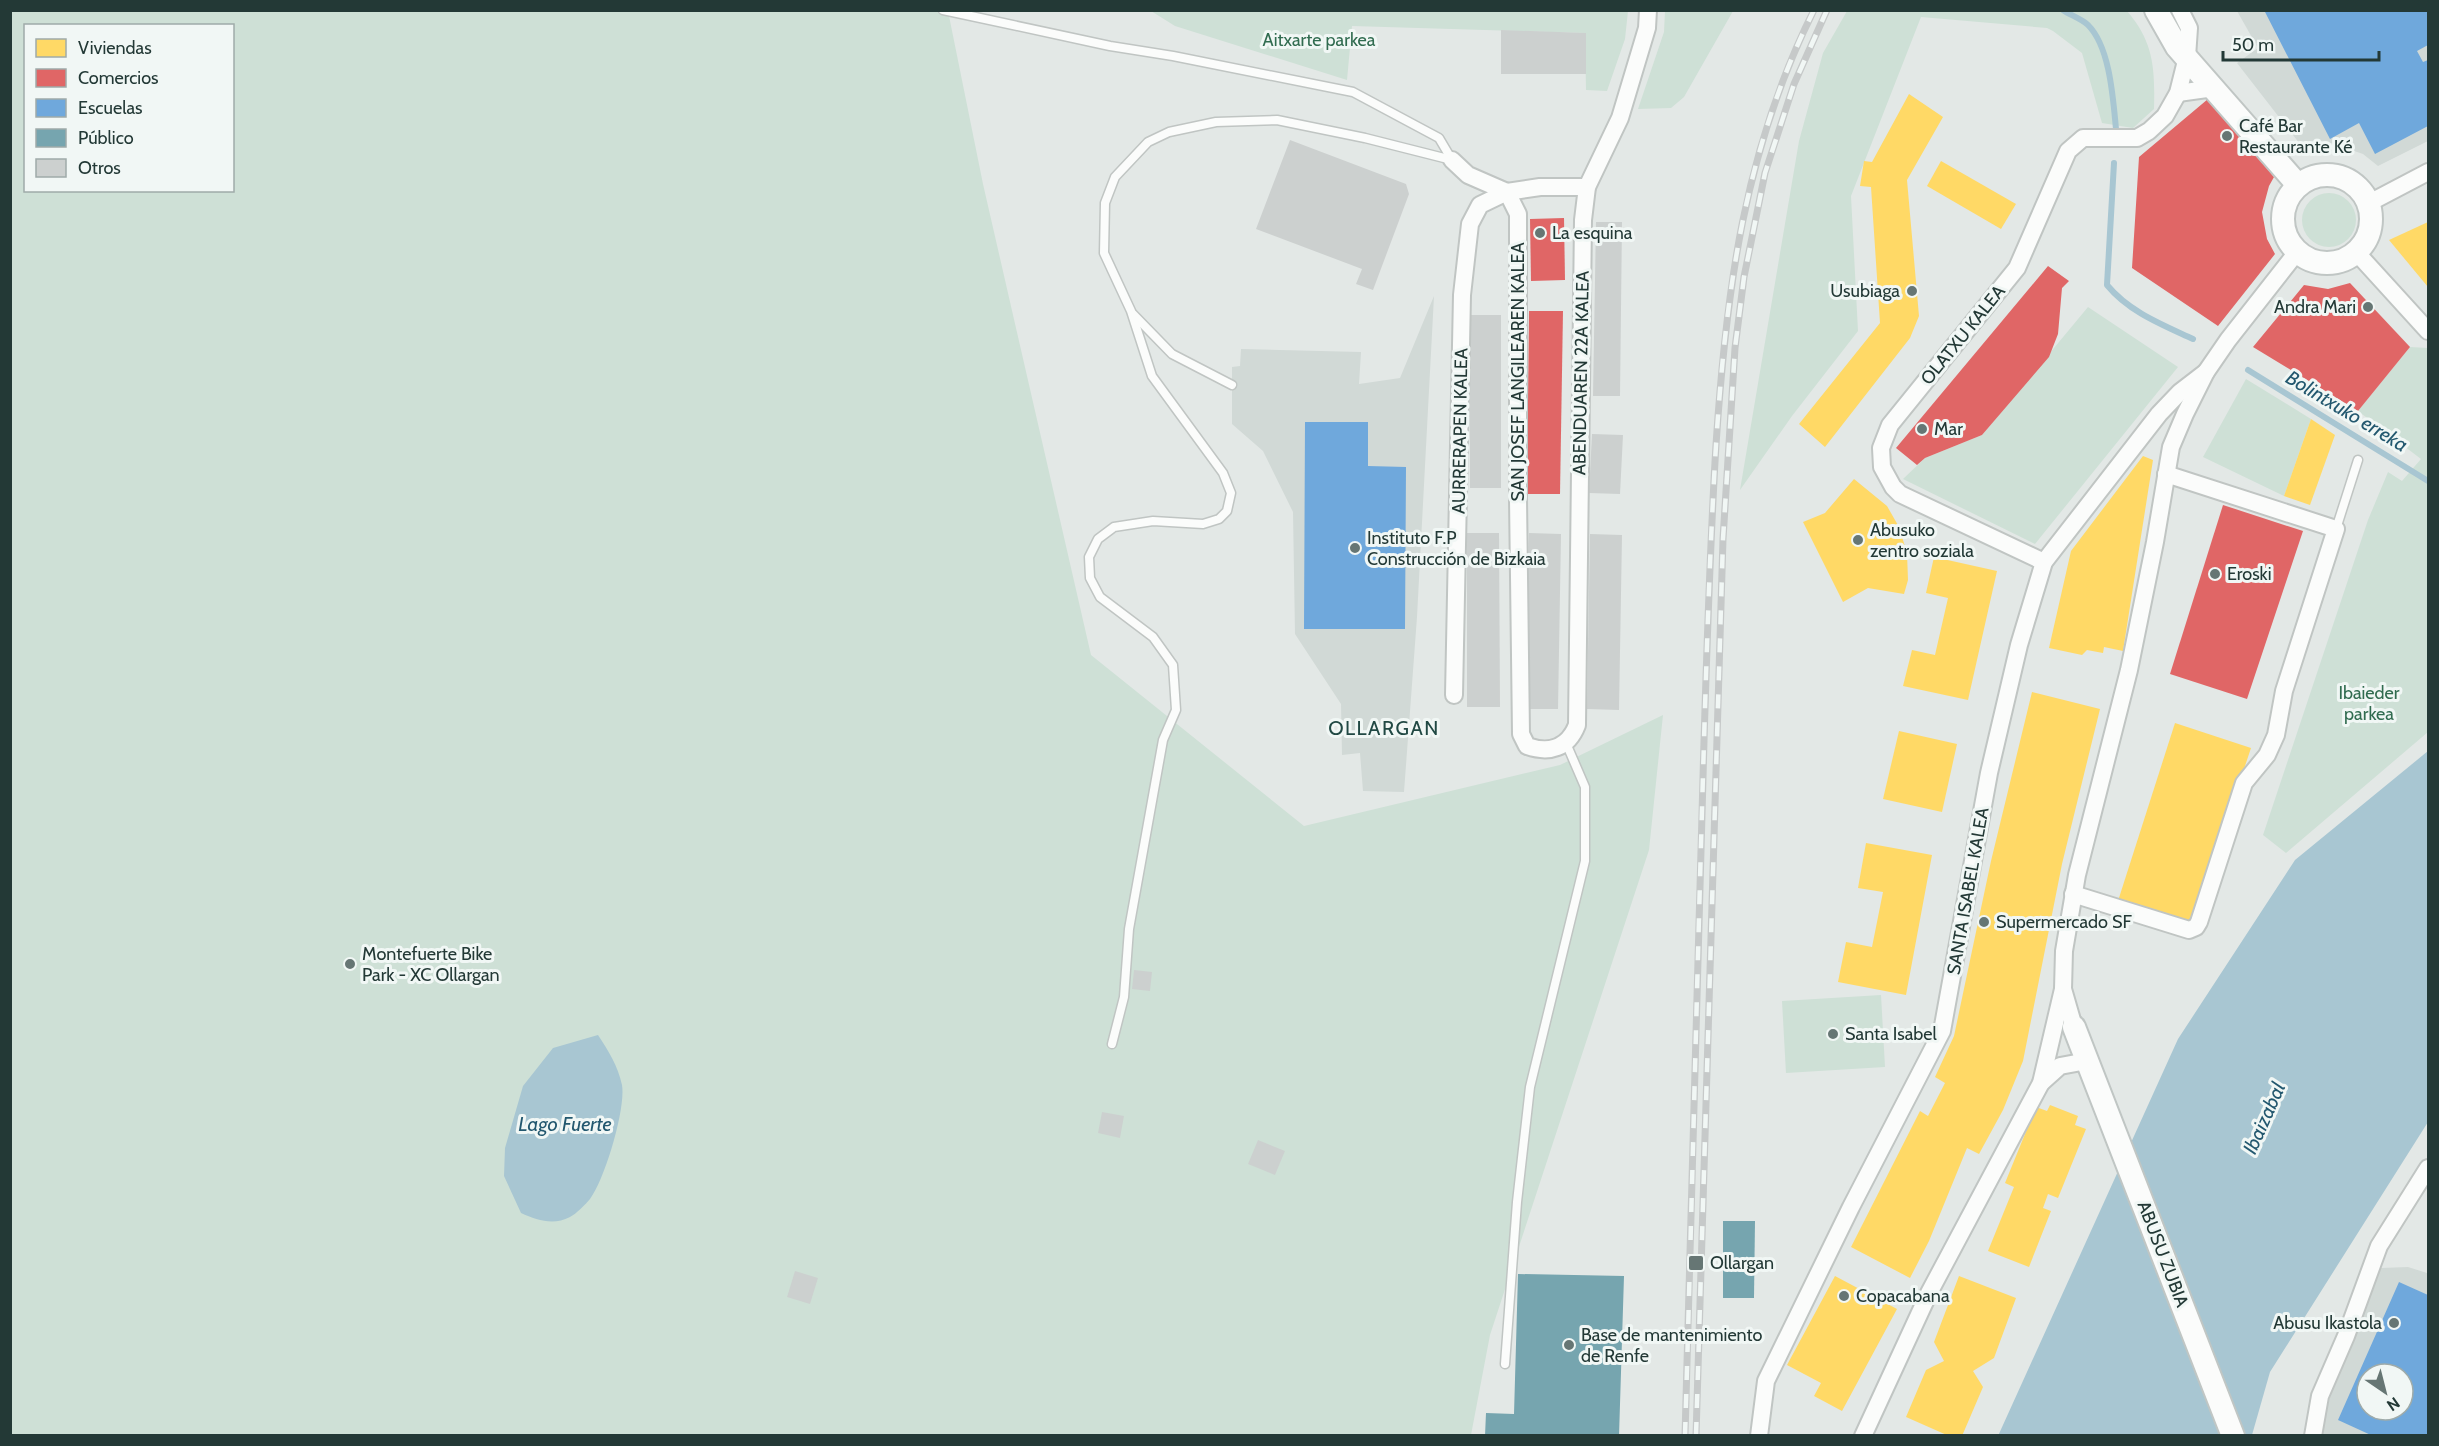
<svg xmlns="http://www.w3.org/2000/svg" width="2439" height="1446" viewBox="0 0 2439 1446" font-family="Cabin,sans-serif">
  <rect width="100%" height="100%" fill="#e3e8e6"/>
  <g fill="#d1d9d6" fill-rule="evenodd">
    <path d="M2237,11H2428V141L2378,166L2363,154L2331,143L2303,148L2237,63L2258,48Z"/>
    <path d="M1434,296L1417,617L1404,792L1363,791L1360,753L1342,755L1341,704L1295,634L1293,512L1263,451L1232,424V367L1240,366L1241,349L1361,352L1359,384L1400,378Z"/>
    <path d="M2408,1267L2427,1273L2428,1269V1435L2321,1436L2323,1415L2381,1268ZM2367,1374H2403V1410H2367Z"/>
  </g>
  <g fill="#cee0d6" fill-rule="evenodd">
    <path d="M10,11H948L983,184L1091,655L1304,826L1560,765L1663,715L1649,850L1490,1335L1471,1435H11ZM26,26H232V190H26Z"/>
    <path d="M1151,11H1628L1625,39L1607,91L1586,90L1585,33L1352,26L1347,80L1175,26Z"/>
    <path d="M1665,11H1733L1684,97L1671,108L1638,109L1664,32Z"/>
    <path d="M1847,11H2127C2154,42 2155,69 2154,109L2133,128L2102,123L2082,53L2053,31L2047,28L1921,17L1851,196L1858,331L1792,416L1740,490L1799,141L1823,53Z"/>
    <circle cx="2329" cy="220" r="27"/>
    <path d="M2088,307L2178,367L2035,544L1903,479L1925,458L1982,435Z"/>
    <path d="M2410,347L2428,348V732L2286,853L2263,835L2368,520L2388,472L2402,481L2421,459L2358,411Z"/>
    <path d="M2246,379L2311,419L2284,496L2203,457Z"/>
    <path d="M1881,995L1885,1067L1786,1073L1782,1001Z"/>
  </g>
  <g fill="#a8c6d2">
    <path d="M2428,751V1122L2270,1372L2252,1435L1998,1436L2178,1039L2295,860Z"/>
    <path d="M598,1035C608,1050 618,1066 622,1085C626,1108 605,1179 590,1199C586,1204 576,1214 570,1217C553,1226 537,1220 521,1213L504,1176L505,1148L523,1086L553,1048Z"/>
  </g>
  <g fill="#ffd966">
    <path d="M1909,94L1943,117L1907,180L1919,316L1910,338L1825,447L1799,424L1880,323L1871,187L1860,186L1864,161L1872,162Z"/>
    <path d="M1941,161L2016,204L2001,229L1927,186Z"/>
    <path d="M2428,222V287L2389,240Z"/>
    <path d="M2311,419L2335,435L2310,505L2284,496Z"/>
    <path d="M2143,456L2153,460L2123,651L2104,647L2103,653L2087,650L2082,655L2049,648L2071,551Z"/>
    <path d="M1854,479L1887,506L1899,527L1907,553L1908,580L1904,594L1868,588L1843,602L1803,522L1825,513Z"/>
    <path d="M1934,557L1997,571L1968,700L1903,686L1912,650L1935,655L1948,598L1926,593Z"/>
    <path d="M2032,692L2100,709L2062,864L2023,1061L2003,1110L1979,1154L1967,1148L1929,1241L1910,1278L1851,1247L1920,1111L1928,1116L1945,1083L1935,1077L1954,1036L1991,861Z"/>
    <path d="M2175,723L2251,748L2192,925L2118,901Z"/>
    <path d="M1899,731L1957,744L1942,812L1883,799Z"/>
    <path d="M1866,843L1932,855L1906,995L1838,982L1846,942L1872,947L1883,892L1858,888Z"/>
    <path d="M2050,1105L2078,1116L2075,1125L2086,1129L2058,1198L2048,1194L2043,1208L2051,1211L2029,1267L1988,1251L2014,1187L2005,1183L2036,1107L2047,1111Z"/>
    <path d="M1835,1276L1897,1309L1842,1411L1814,1396L1821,1383L1787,1365Z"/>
    <path d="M1959,1276L2016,1298L1994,1358L1973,1371L1983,1387L1962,1436H1949L1906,1417L1926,1370L1944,1361L1934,1342Z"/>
  </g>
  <g fill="#e06666">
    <path d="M2208,99L2274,177L2269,186L2262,212L2267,239L2275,254L2218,326L2132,268L2139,157Z"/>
    <path d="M1564,218L1565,280L1531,281L1530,219Z"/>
    <path d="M2048,266L2069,281L2062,288L2058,334L2049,357L1982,435L1925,458L1917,465L1896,448Z"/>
    <path d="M2350,283L2410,347L2358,411L2253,347L2304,285L2328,289Z"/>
    <path d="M1529,311H1563L1560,494H1527Z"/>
    <path d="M2223,505L2303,531L2247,699L2170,674Z"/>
  </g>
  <g fill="#6fa8dc" fill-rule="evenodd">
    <path d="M2264,10H2428V45L2417,51L2423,62L2428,60V126L2375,154L2359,123L2330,139Z"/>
    <path d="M1305,422H1368V466L1406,467L1405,629H1304Z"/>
    <path d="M2399,1282L2428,1295V1436H2373L2338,1420ZM2367,1374H2403V1410H2367Z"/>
  </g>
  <g fill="#76a5af">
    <path d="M1723,1221H1755L1754,1298H1723Z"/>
    <path d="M1518,1274L1624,1276L1619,1436H1485L1486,1413L1514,1414Z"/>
  </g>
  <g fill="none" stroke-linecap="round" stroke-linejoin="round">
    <g stroke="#a8c6d2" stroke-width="6">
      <path d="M2063,10C2070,15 2082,19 2088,25C2110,47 2113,98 2116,129"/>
      <path d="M2114,163L2107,285C2129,312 2163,325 2193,339"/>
      <path d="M2248,370L2428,481"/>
    </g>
  </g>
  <g fill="#ccd0cf">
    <path d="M1501,30L1586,33V74H1501Z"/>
    <path d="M1290,140L1406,184L1409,194L1373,290L1356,284L1362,269L1256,229Z"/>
    <path d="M1596,222H1622L1620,396H1593Z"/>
    <rect x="1470" y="315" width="31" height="173"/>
    <path d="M1592,434L1623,435L1620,494L1589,493Z"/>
    <path d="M1467,533H1499L1500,707H1467Z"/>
    <path d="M1529,533L1561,534L1558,709H1526Z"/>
    <path d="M1590,534L1622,535L1619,710L1587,709Z"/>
    <path d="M1134,970L1152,972L1150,991L1132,989Z"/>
    <path d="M1102,1112L1124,1116L1120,1138L1098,1133Z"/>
    <path d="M1258,1140L1285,1151L1275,1175L1248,1164Z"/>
    <path d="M795,1271L818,1278L810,1304L787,1297Z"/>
  </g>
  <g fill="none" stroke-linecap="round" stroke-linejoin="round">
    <defs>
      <g id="lane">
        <path d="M943,10L1110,46L1173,56L1353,92L1439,138L1452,160"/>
        <path d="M1133,314L1172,354L1232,385"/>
        <path d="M2336,529L2358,460"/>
        <path d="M1112,1044L1124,997L1129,929L1163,740L1176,710L1173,665L1153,637L1100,597L1090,578L1089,557L1098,539L1114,527L1153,521L1203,524L1219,519L1227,511L1231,493L1223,473L1152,376L1131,311L1104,253L1105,203L1115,177L1148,142L1169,132L1216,122L1277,120L1365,138L1452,160"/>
        <path d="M1505,1364L1517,1202L1530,1087L1585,861V787L1566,743"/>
      </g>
      <g id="street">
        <path d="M2178,93L2214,88"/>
        <path d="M1452,160L1468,175L1507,192"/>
        <path d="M1507,192L1518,214V498L1521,734L1527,746C1550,754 1568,748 1577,725L1583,220L1587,187L1620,118L1647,28L1648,10"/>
        <path d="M2369,203L2428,172"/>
        <path d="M2357,253L2428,331"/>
        <path d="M2044,562L1900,494L1893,487L1882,467L1881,448L1890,425L2017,268L2068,151L2083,138H2137L2149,131L2165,116L2178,93L2187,57L2189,28L2180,10"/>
        <path d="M1454,695L1462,295L1470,224L1480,205L1507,192L1540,187H1587"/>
        <path d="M2073,894L2189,930L2196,927L2199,922L2244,783L2267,755L2276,735L2284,691L2336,529L2166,474"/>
        <path d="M2074,1027L2063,989L2064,951L2077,875L2129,670L2155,542L2171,447L2185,414L2206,372L2228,340L2297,252"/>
        <path d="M2041,1083L2060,1066L2087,1061"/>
        <path d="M1759,1436L1766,1381L1851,1207L1942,1031L1989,773L2019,645L2044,562L2159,414L2180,392L2206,372"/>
        <path d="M1863,1436L1929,1293L2041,1083L2063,989"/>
        <path d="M2313,1436L2320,1396L2346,1336L2379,1246L2428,1168"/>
      </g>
      <g id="secondary">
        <path d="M2156,10L2177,47L2298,185"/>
        <circle cx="2327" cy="219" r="44"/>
        <path d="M2074,1027L2233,1436"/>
      </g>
    </defs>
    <use href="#lane" stroke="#c0c5c3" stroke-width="11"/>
    <use href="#street" stroke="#c0c5c3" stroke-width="20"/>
    <use href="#secondary" stroke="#c0c6c4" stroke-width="26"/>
    <use href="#lane" stroke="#fbfcfb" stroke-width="8"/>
    <use href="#street" stroke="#fbfcfb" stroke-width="16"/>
    <use href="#secondary" stroke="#fbfcfb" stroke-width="22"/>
    <defs>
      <g id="rail">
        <path d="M1685,1436C1692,1204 1697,973 1704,741C1707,642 1710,543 1716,445C1726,291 1744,150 1814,10"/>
        <path d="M1696,1436L1723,539L1735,348L1744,277L1765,173L1794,84L1827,10"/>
      </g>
    </defs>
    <use href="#rail" stroke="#c6c9c9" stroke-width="7"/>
    <use href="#rail" stroke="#f1f7f5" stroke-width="4.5" stroke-dasharray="14" stroke-linecap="butt"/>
  </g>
  <g fill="#667674" stroke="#f1f7f5" stroke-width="2">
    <circle cx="2227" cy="136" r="6"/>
    <circle cx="1540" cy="233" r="6"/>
    <circle cx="1912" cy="291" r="6"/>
    <circle cx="2368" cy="307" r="6"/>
    <circle cx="1922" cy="429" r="6"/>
    <circle cx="1858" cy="540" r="6"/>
    <circle cx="1355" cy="548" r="6"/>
    <circle cx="2215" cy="574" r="6"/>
    <circle cx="1984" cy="922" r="6"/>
    <circle cx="350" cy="964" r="6"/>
    <circle cx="1833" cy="1034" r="6"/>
    <rect x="1688" y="1255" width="16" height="16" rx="3"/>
    <circle cx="1844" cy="1296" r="6"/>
    <circle cx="2394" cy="1323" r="6"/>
    <circle cx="1569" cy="1345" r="6"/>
  </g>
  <g text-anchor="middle" stroke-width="6" stroke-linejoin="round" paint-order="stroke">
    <g font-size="18" fill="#316c50" stroke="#f1f7f5">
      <text x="1319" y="46">Aitxarte parkea</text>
      <text x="2369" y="699">Ibaieder<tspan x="2369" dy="21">parkea</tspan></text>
    </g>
    <g font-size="18" fill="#233936" stroke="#f1f7f5" text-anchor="start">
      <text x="2239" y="132">Café Bar<tspan x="2239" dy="21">Restaurante Ké</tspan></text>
      <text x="1552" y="239">La esquina</text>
      <text x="1900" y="297" text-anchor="end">Usubiaga</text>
      <text x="2356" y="313" text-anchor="end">Andra Mari</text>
      <text x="1934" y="435">Mar</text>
      <text x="1870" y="536">Abusuko<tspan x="1870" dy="21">zentro soziala</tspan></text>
      <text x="1367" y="544">Instituto F.P<tspan x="1367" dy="21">Construcción de Bizkaia</tspan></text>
      <text x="2227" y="580">Eroski</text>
      <text x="1996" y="928">Supermercado SF</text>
      <text x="362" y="960">Montefuerte Bike<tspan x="362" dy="21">Park - XC Ollargan</tspan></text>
      <text x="1845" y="1040">Santa Isabel</text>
      <text x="1710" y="1269">Ollargan</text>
      <text x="1856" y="1302">Copacabana</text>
      <text x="2382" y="1329" text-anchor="end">Abusu Ikastola</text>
      <text x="1581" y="1341">Base de mantenimiento<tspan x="1581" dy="21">de Renfe</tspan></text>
    </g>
    <g font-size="18" fill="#233936" stroke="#f1f7f5">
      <text transform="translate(1963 335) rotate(-51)" y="6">OLATXU KALEA</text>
      <text transform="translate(1518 372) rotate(-90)" y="6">SAN JOSEF LANGILEAREN KALEA</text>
      <text transform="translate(1581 373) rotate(-89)" y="6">ABENDUAREN 22A KALEA</text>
      <text transform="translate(1460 431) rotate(-89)" y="6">AURRERAPEN KALEA</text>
      <text transform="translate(1968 891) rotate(-80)" y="6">SANTA ISABEL KALEA</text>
      <text transform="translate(2163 1254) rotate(69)" y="6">ABUSU ZUBIA</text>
    </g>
    <g font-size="20" font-style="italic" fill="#23586f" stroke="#f1f7f5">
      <text transform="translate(2347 411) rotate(31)" y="7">Bolintxuko erreka</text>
      <text transform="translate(2264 1118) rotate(-66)" y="7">Ibaizabal</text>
      <text x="565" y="1131">Lago Fuerte</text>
    </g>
    <g font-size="20" letter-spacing="1.5" fill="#214944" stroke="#f1f7f5">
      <text x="1384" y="735">OLLARGAN</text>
    </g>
  </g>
  <rect width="2439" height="1446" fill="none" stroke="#233936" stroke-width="24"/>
  <rect x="24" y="24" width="210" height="168" fill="#f1f7f5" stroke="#9faba9" stroke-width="1.5"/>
  <rect x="36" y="39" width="30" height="18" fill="#ffd966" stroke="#9faba9" stroke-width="1.5"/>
  <text x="78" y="54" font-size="18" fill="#233936">Viviendas</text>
  <rect x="36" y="69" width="30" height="18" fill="#e06666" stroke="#9faba9" stroke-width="1.5"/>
  <text x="78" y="84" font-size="18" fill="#233936">Comercios</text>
  <rect x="36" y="99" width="30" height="18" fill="#6fa8dc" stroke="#9faba9" stroke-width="1.5"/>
  <text x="78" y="114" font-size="18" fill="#233936">Escuelas</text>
  <rect x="36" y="129" width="30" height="18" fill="#76a5af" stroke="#9faba9" stroke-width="1.5"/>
  <text x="78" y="144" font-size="18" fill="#233936">Público</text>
  <rect x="36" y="159" width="30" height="18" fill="#ccd0cf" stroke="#9faba9" stroke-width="1.5"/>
  <text x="78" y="174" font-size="18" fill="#233936">Otros</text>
  <g transform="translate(2385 1392) rotate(145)"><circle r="28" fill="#f1f7f5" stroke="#9faba9" stroke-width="1.5"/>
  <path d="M0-4.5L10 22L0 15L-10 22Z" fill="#667674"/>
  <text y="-9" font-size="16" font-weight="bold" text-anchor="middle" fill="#233936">N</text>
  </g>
  <path d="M2223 51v9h156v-9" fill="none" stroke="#233936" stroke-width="3"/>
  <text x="2232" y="51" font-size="18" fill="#233936" stroke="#f1f7f5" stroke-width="4.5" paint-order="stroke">50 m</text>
</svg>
